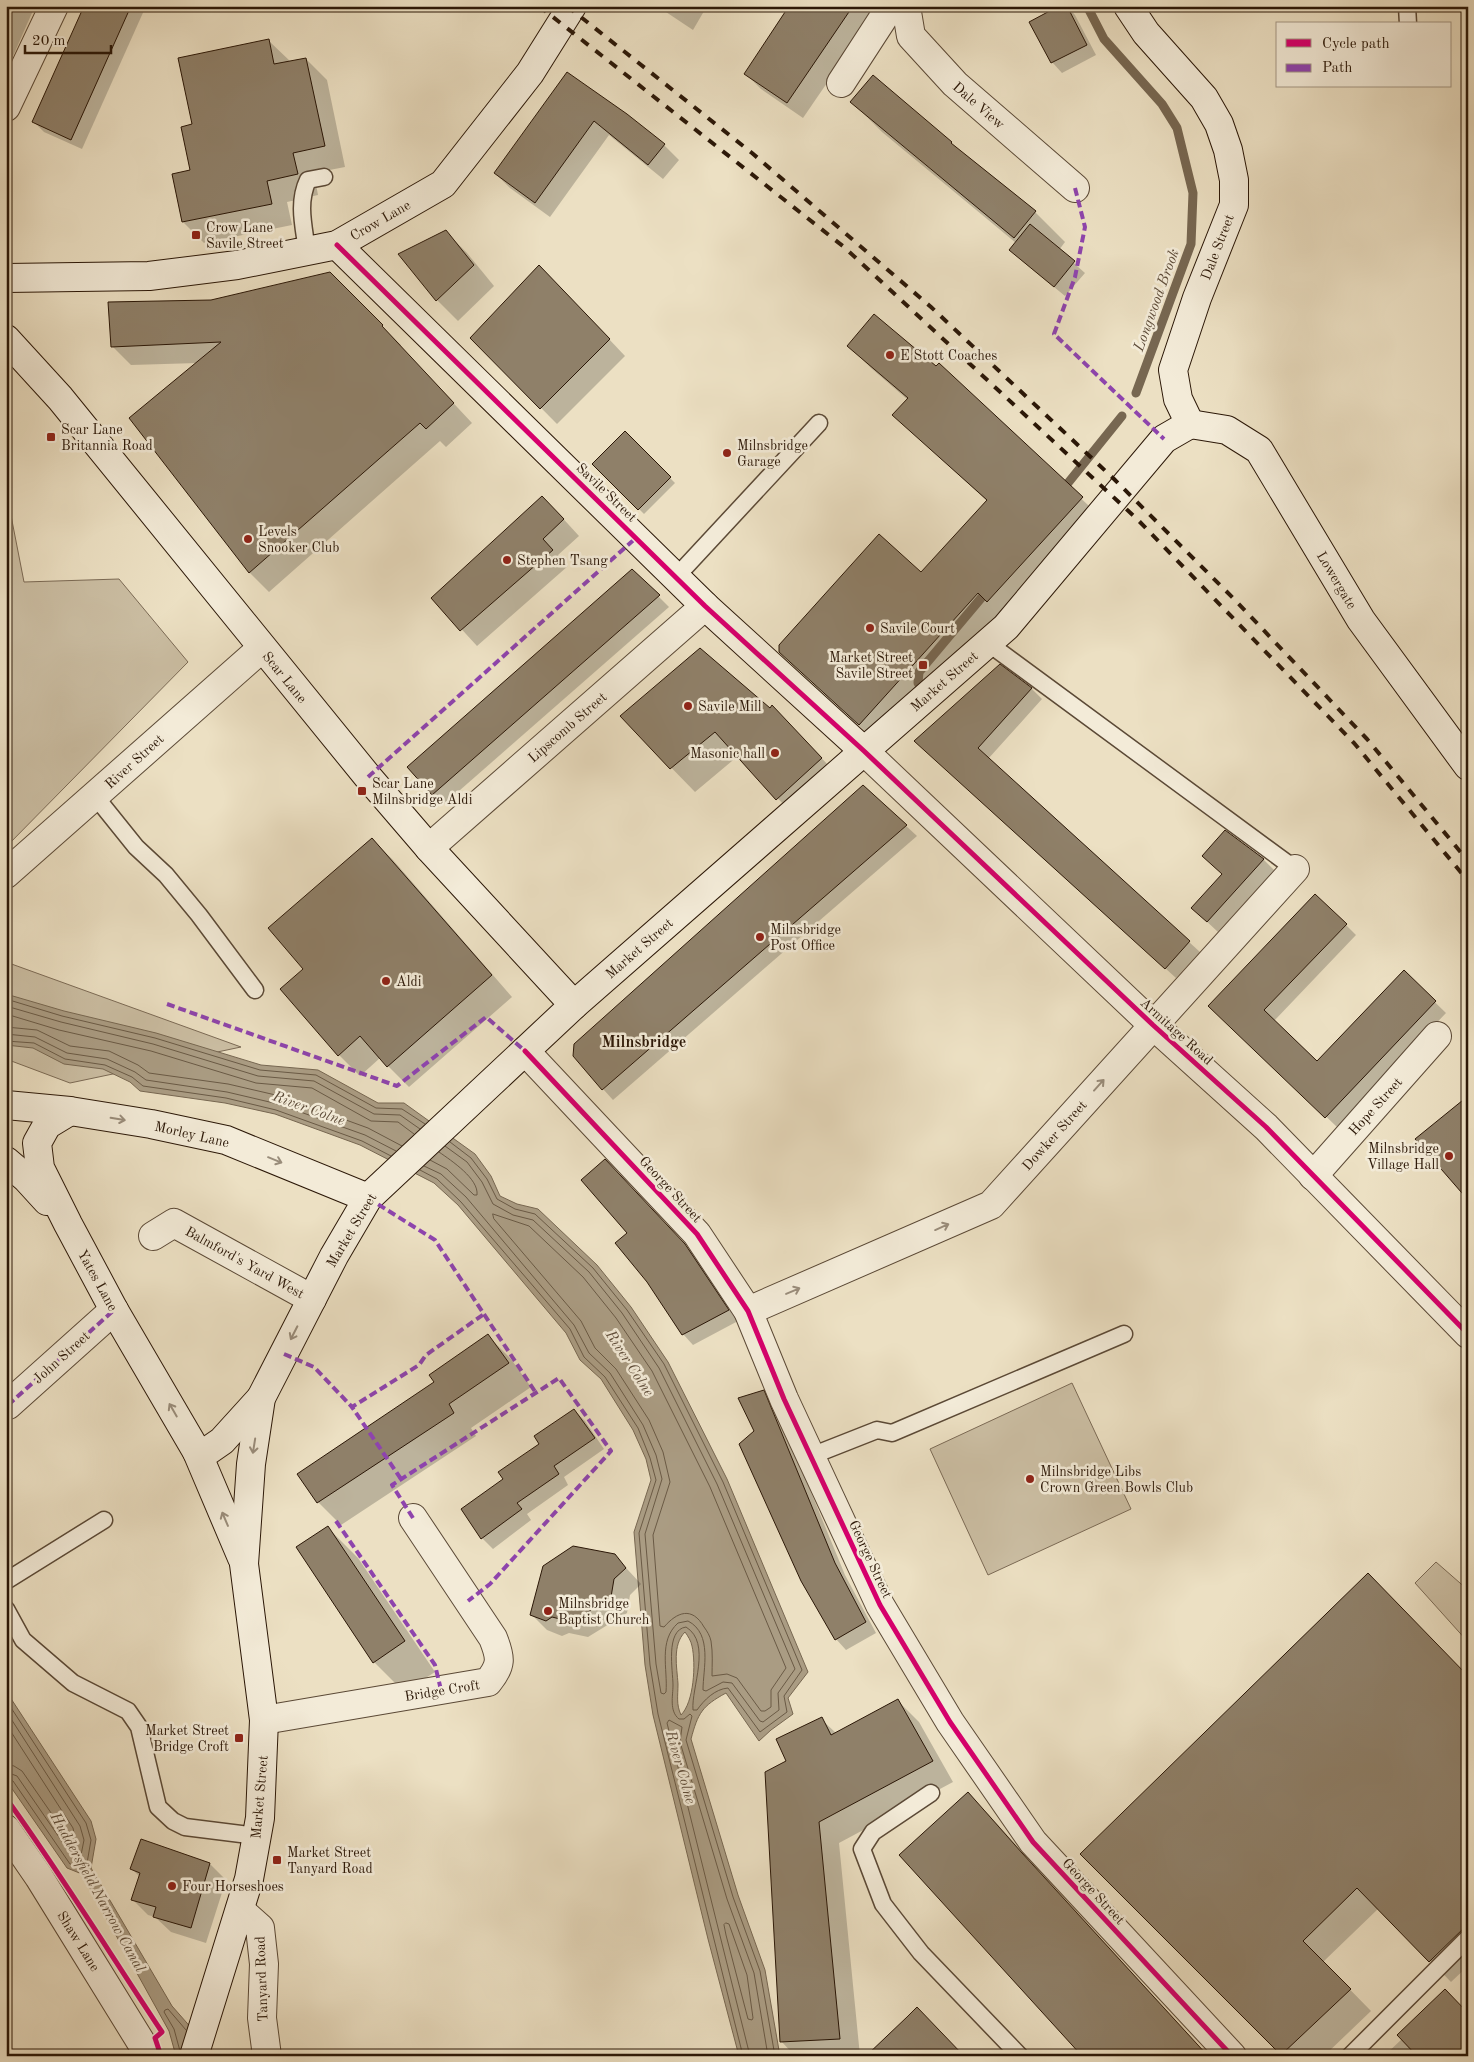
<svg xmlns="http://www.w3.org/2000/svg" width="1474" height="2062" viewBox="0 0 1474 2062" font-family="'Old Standard TT',serif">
  <rect width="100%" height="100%" fill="#ece0c3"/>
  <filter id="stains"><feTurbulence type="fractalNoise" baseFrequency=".004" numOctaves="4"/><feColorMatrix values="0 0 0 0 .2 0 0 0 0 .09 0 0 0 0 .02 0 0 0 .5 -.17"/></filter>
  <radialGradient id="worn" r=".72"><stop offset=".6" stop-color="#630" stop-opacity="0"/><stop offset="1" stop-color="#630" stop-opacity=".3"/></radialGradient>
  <g fill="#cbbea3" stroke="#7b6a55">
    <path d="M6,490L24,582L119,579L188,662L6,847Z"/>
    <path d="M6,962L241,1047L70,1083L6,1059Z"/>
    <path d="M1072,1383L1131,1509L988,1575L930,1449Z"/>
    <path d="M1436,1562L1468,1590V1642L1415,1583Z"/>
  </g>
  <g fill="#aa9c83" stroke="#776751" fill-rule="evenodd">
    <path d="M6,994L64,1011L156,1033L261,1065L318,1070L378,1103H404L475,1154L491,1176L500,1196L517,1204L538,1209L597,1265L631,1307L668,1362L727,1479L808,1672L788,1698L793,1714L771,1730L759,1741L726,1693C702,1706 698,1713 691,1739L738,1895L765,1970L780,2056H739L708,1939L653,1715L645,1665L634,1532L651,1480L646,1459L633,1430L601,1379L580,1360L566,1333L458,1205L434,1183L360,1145L275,1114L225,1103L140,1091L130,1082L103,1069L64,1064L33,1048L6,1045ZM685,1632C688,1636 691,1641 692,1646C696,1664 694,1702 681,1715C676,1704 678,1696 678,1684C677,1667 672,1645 685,1632Z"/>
    <path d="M6,1691L91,1821L96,1839L91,1868L172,2006L216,2056H176L169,2031L82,1874L67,1868L6,1780Z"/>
  </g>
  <g fill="#0003">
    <path d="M6,6H35L6,72Z"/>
    <path d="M85,6H146L82,149L44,132L34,122Z"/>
    <path d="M657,6H707L693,30Z"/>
    <path d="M800,6H873L877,10L803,118L761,89L745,73Z"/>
    <path d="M1067,6L1075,15L1096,55L1062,73L1052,62Z"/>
    <path d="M269,41L291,62L306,59L327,80L345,167L314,173L318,195L287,202L292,225L204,243L183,222L191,171L193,125Z"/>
    <path d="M567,73L664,145L679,160L663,179L609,135L550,217L510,188L495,173Z"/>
    <path d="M873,76L965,156L1035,212L1065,242L1059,250L1085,273L1065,296L1021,260L1016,243L882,132L852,102Z"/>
    <path d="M446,232L467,253L494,286L458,321L437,300L400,255Z"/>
    <path d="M329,274L401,345L400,346L472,423L446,447L440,441L269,592L250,573L131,418L198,363L131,365L112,346L211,301Z"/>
    <path d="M555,282L625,356L557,424L472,338Z"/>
    <path d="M848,345L936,368L939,365L1105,521L882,747L780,652L921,574L987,501L894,415L908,400L871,368Z"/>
    <path d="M625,433L675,483L644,514L594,464Z"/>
    <path d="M558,513L579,536L558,555L568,566L477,646L433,598Z"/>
    <path d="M632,570L669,607L443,805L408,767Z"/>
    <path d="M1000,666L1032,689L1042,699L988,759L1200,952L1176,978L926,751Z"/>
    <path d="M622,717L796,731L845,783L801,823L738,756L695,792Z"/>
    <path d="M863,786L917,836L613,1100L603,1089Z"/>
    <path d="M1226,832L1264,860L1274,870L1218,932L1203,918L1223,874Z"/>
    <path d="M372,839L393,860L512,997L409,1087L380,1058L360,1076L339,1055L305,969Z"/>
    <path d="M1346,925L1356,935L1274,1021L1318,1062L1404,972L1446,1013L1337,1127L1221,1016Z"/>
    <path d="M615,1171L695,1256L738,1321L693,1345L683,1334L628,1233Z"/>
    <path d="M488,1336L511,1359L531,1387L471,1428L476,1436L341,1525L318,1502L299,1474L436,1383Z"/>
    <path d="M763,1392L774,1402L845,1575L876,1633L846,1650L836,1639L756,1432Z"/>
    <path d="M574,1410L585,1421L604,1449L564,1477L568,1485L527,1514L531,1520L493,1549L482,1538L504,1479Z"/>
    <path d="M328,1528L358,1558L435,1672L404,1692L374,1662Z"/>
    <path d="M614,1555L641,1584L630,1595L627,1613L588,1637L569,1633L562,1636L547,1630L531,1614Z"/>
    <path d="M1468,1677V1966L1451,1982L1379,1908L1323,1962L1371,2011L1324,2056H1284L1082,1854Z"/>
    <path d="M898,1701L919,1722L953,1782L839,1843L860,2056H795L781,2041L787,1761L821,1719L837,1734Z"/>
    <path d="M968,1794L989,1815L1208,2056H1084Z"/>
    <path d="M210,1864L226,1880L206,1943L171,1932L155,1917L148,1915L132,1899L140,1877L132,1869Z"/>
    <path d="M1402,2039L1468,2056H1384Z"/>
  </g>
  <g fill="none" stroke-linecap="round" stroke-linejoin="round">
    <g stroke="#6a5a45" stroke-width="1">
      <path d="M6,999L62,1016L155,1038L260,1070L316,1075L376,1108L402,1109L425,1124"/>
      <path d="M6,1006L61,1022L153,1044L258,1076L314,1081L374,1114L400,1115L420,1129"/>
      <path d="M6,1014L59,1030L151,1051L256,1083L312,1088L371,1121L398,1122L414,1134"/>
      <path d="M6,1027L37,1030L70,1046L109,1051L138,1065L149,1073L228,1084L280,1096L368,1128L402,1146"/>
      <path d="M6,1034L35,1037L67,1053L107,1059L135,1072L146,1080L227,1092L278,1104L365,1135L396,1151"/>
      <path d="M6,1041L34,1043L65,1059L105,1065L132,1077L143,1086L226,1098L276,1110L362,1141L391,1156"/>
      <path d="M450,1142L471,1158L487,1179L497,1199L515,1209L535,1214L593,1268L627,1310L664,1364L723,1482L802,1670L784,1696L787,1712L760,1732L728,1688C715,1689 704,1700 697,1710H693C691,1688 712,1643 686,1627C665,1630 673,1671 673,1685C673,1696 669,1711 679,1719H684L690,1714L692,1716L686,1740L733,1897L760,1971L775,2056"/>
      <path d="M430,1160L447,1169L474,1195H477C479,1179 452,1161 439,1152"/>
      <path d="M424,1166L441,1174L466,1197L574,1325L589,1353L610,1373L643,1425L656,1455L662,1479L645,1534L656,1664L661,1693L664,1694L666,1692C668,1669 658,1641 678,1623L688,1621C713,1634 703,1669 703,1690L706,1691L723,1682L732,1683L760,1721L763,1722L779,1710L778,1693L795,1669L717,1484L659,1368L622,1313L589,1272L533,1220L513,1215L493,1204L482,1182L467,1162L445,1146"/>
      <path d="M420,1170L437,1179L461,1202L570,1329L584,1357L605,1377L638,1428L650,1458L656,1480L639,1533L650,1665L658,1714L743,2056"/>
      <path d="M493,1214L529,1226L583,1277L616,1318L652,1371L710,1487L786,1668L771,1690V1707L765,1711H761L737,1678L727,1674L712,1676C712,1665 713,1653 711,1641C710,1636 707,1631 704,1627C692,1606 677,1612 664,1627L660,1626L653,1535L670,1482L663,1452L649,1420L616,1369L595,1348L581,1321L494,1219Z"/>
      <path d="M6,1700L86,1823L91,1840L86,1869L70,1864L13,1781L6,1778"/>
      <path d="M6,1711L80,1826L84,1840L80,1860L74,1859L17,1776L6,1772"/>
      <path d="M6,1724L73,1828L76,1843H72L22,1771L14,1766L6,1764"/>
      <path d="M726,1923L729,1924L747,1975L753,2018L752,2020L748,2019L726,1935L724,1925Z"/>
      <path d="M180,2051L174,2029L164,2012L165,2010L168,2009L186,2030"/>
      <path d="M750,2056L667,1723L669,1720L682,1727L680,1742L727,1899L754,1973L768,2056"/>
    </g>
    <g stroke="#776751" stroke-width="9">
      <path d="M1087,6L1104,39L1162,104L1177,128L1193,193L1191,244L1136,393"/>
      <path d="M1068,483L1122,416"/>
      <path d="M918,683L919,672L982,597"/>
    </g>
  </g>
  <g fill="#8f8069" stroke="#2b1707">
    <path d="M84,6H131L71,140L32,122Z"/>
    <path d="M789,6H853L787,103L744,74Z"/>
    <path d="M1059,6H1067L1087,45L1051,63L1029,22Z"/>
    <path d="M269,39L274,64L306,58L325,146L293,153L298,174L267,181L272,204L182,222L172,174L190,170L181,127L192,124L178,58Z"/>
    <path d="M567,72L627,114L665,144L648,165L594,121L535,203L494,173Z"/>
    <path d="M873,75L952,142L951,143L1036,211L1014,238L850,102Z"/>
    <path d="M1030,224L1075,261L1054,287L1009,250Z"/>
    <path d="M446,230L474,265L436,301L398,254Z"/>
    <path d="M539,265L610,339L540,409L470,338Z"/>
    <path d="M330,272L383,325L382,326L454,403L426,429L420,423L249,573L129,418L221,342L111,347L108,302L211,300Z"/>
    <path d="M874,314L936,366L939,363L1083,497L987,602L978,593L859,725L779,652V645L879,534L921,572L987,500L892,415L908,398L847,346Z"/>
    <path d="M625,431L671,477L638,510L592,464Z"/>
    <path d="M542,496L564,519L543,539L553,550L460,631L431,598Z"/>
    <path d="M632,569L660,595L432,795L407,767Z"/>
    <path d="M700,648L770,708L772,705L822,758L776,800L715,732L670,769L620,716Z"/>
    <path d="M1000,664L1032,688L978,748L1190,941L1165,969L914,741Z"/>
    <path d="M863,785L907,825L602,1090L573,1056L574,1044Z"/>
    <path d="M1225,830L1264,859L1207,922L1191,908L1222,874L1202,856Z"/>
    <path d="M372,838L492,975L387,1067L360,1036L338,1056L280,989L303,969L268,928Z"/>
    <path d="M1315,894L1347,924L1264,1010L1317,1061L1404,970L1436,1001L1325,1118L1208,1006Z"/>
    <path d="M1468,1096V1200L1415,1139Z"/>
    <path d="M605,1159L685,1244L729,1310L682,1335L647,1282L615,1243L627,1233L581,1180Z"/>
    <path d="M488,1334L509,1363L449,1404L454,1413L317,1503L297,1474L434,1382L429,1375Z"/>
    <path d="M764,1390L835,1563L866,1622L835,1640L801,1581L739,1444L754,1431L738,1398Z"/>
    <path d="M574,1409L595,1438L554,1466L559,1474L517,1503L522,1509L481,1539L461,1509L503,1479L498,1472L539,1444L534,1436Z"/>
    <path d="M328,1526L405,1641L373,1663L296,1547Z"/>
    <path d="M573,1546L615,1554L626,1568L614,1579L611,1597L572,1622L552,1617L546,1621L530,1615L543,1566Z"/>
    <path d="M1368,1573L1468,1676V1924L1429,1962L1357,1888L1303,1941L1351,1989L1281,2055L1080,1854Z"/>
    <path d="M898,1699L933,1761L819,1822L840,2039L780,2042L765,1772L786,1761L776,1739L822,1717L831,1735Z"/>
    <path d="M968,1792L1022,1853L1208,2056H1082L899,1855Z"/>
    <path d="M141,1839L210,1863L191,1928L153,1917L156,1907L131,1900L140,1873L130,1869Z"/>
    <path d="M1445,1989L1468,2013V2056H1417L1397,2035Z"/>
    <path d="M917,2007L964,2056H866L907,2017Z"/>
  </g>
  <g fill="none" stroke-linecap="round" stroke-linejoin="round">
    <defs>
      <g id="lane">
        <path d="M1407,6L1408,24"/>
        <path d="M307,251C304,227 297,203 308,180L324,177"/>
        <path d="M676,577L819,423"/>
        <path d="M988,643L1295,869"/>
        <path d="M95,796L136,847L166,875L199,915L255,990"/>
        <path d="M811,1456L877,1430L892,1433L1124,1334"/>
        <path d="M6,1581L104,1520"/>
        <path d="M6,1609L23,1640L73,1683L128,1711L139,1727L158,1807L173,1821L185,1827L257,1836"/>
        <path d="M931,1793L873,1832L862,1849L883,1904L921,1953L1020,2056"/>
        <path d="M1350,2056L1468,1938"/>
      </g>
      <g id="street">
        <path d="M906,6L911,36L955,84L1075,188"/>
        <path d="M841,83L891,6"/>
        <path d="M6,107L54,6"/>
        <path d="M864,751L1153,1025L1266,1127L1468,1334"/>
        <path d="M429,848L705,606"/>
        <path d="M6,874L262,648"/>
        <path d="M525,1051L697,1234L748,1311L784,1399L880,1605L950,1722L1033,1842L1232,2056"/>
        <path d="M1313,1176L1437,1036"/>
        <path d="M153,1236L174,1223L312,1299"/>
        <path d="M748,1311L991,1205L1295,869"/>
        <path d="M8,1405L114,1310"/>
        <path d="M264,1720L488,1682C502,1665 501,1658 493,1638L413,1518"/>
        <path d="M6,1829L39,1877L144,2047L148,2056"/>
        <path d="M240,1910L260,1928L264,1964L262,2018L267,2056"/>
      </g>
      <g id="secondary">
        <path d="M1128,6L1146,33L1204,98L1219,124L1228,150L1234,180V205L1197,298L1173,370L1178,399L1190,424"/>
        <path d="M337,245L705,606L864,751"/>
        <path d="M6,278L149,276L237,265L337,245L443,184L530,73L572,6"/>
        <path d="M6,339L60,398L368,777L429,848L574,1005"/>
        <path d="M1190,424L1227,430L1259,450L1361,620L1468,766"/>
        <path d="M6,1105L70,1111L151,1124L226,1140L368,1198"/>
        <path d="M70,1111L47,1125L37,1143L40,1168L68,1224L114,1310L197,1452L242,1558"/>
        <path d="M6,1161L26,1178L47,1201"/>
        <path d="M197,1452L209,1450L222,1441L261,1398"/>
        <path d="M194,2056L249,1879L260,1818L264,1720L244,1564L251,1464L261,1398L334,1256L368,1198L574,1005L1006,627L1164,439L1190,424"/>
      </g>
    </defs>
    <use href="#lane" stroke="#5b4936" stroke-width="19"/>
    <use href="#street" stroke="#5b4936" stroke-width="30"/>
    <use href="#secondary" stroke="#2b1707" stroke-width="30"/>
    <use href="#lane" stroke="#f3ebd8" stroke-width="16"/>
    <use href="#street" stroke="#f3ebd8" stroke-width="28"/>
    <use href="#secondary" stroke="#f3ebd8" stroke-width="28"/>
    <g stroke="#2b1707" stroke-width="4" stroke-dasharray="9 9" stroke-linecap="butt">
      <path d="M539,6L844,247L1137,519L1354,743L1468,881"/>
      <path d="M567,6L752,153L931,307L1114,479L1234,599L1367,739L1468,861"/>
    </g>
    <g stroke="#8e44ad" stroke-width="4" stroke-dasharray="8 4" stroke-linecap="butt">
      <path d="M1075,188L1085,227L1075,277L1054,334L1164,439"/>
      <path d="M368,777L637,537"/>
      <path d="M167,1004L397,1086L486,1017L525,1051"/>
      <path d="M368,1198L435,1240L536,1393"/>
      <path d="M284,1354L314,1367L352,1407"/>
      <path d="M8,1405L114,1310"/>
      <path d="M401,1479L352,1407L419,1365L426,1355L484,1314"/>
      <path d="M413,1518L392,1485L559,1378L611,1451L490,1584L468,1601"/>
      <path d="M336,1521L435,1665L441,1690"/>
    </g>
    <defs>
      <g id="cycleway">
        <path d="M337,245L705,606L864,751L1153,1025L1266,1127L1468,1334"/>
        <path d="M525,1051L697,1234L748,1311L784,1399L880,1605L950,1722L1033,1842L1232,2056"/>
        <path d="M6,1798C61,1874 110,1954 162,2032L155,2038L161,2056"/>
      </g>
    </defs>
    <use href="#cycleway" stroke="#f3ebd8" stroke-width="8"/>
    <use href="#cycleway" stroke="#d6006c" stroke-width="5"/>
  </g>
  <defs><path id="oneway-shaft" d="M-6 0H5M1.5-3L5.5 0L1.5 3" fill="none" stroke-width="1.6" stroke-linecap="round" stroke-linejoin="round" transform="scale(1.25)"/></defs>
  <g stroke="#998c7a">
    <use href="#oneway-shaft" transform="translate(1099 1085) rotate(-48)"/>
    <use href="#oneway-shaft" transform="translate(118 1119) rotate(9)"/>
    <use href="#oneway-shaft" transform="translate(275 1160) rotate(22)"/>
    <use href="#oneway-shaft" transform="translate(942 1227) rotate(-24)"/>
    <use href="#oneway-shaft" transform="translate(793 1291) rotate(-23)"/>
    <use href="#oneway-shaft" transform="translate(294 1333) rotate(117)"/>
    <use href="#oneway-shaft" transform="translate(173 1410) rotate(-120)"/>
    <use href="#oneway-shaft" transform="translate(254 1446) rotate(99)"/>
    <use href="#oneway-shaft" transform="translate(225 1519) rotate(-113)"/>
  </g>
  <g fill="#8f2418" stroke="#f3ebd8" stroke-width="2">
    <rect x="191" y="230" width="10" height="10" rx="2.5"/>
    <circle cx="890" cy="355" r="5"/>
    <rect x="46" y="432" width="10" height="10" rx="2.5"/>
    <circle cx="727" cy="453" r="5"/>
    <circle cx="248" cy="539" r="5"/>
    <circle cx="507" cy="560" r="5"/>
    <circle cx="870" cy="628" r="5"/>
    <rect x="918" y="660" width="10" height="10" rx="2.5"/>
    <circle cx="688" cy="706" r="5"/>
    <circle cx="775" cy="753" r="5"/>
    <rect x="357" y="786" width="10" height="10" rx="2.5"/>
    <circle cx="760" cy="937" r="5"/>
    <circle cx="386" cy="981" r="5"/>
    <circle cx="1449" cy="1156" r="5"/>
    <circle cx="1030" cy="1479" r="5"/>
    <circle cx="548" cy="1611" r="5"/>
    <rect x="234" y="1733" width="10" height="10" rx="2.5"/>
    <rect x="272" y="1855" width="10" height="10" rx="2.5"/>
    <circle cx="172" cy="1886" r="5"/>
  </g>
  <g text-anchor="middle" stroke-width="5" stroke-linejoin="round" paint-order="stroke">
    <g font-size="14" fill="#2b1707" stroke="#f3ebd8">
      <text transform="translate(979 105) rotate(41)" y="5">Dale View</text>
      <text transform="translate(380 220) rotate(-30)" y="5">Crow Lane</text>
      <text transform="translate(1217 247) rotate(-69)" y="5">Dale Street</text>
      <text transform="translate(607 492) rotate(44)" y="5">Savile Street</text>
      <text transform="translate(1337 580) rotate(59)" y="5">Lowergate</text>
      <text transform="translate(285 677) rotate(51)" y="5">Scar Lane</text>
      <text transform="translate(944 681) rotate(-41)" y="5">Market Street</text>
      <text transform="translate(567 727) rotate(-41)" y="5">Lipscomb Street</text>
      <text transform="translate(134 761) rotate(-42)" y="5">River Street</text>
      <text transform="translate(639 948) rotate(-41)" y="5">Market Street</text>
      <text transform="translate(1177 1031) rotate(42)" y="5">Armitage Road</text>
      <text transform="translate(1375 1106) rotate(-48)" y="5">Hope Street</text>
      <text transform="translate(192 1134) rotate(13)" y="5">Morley Lane</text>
      <text transform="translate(1054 1135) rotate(-48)" y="5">Dowker Street</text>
      <text transform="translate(671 1189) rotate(47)" y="5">George Street</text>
      <text transform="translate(351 1230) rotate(-59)" y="5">Market Street</text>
      <text transform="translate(245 1262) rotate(29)" y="5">Balmford's Yard West</text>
      <text transform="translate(98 1280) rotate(61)" y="5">Yates Lane</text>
      <text transform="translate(61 1357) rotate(-42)" y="5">John Street</text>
      <text transform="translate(871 1559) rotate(65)" y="5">George Street</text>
      <text transform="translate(442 1690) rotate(-9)" y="5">Bridge Croft</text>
      <text transform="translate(259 1797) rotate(-85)" y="5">Market Street</text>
      <text transform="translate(1094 1891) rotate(47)" y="5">George Street</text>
      <text transform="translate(79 1941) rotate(58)" y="5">Shaw Lane</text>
      <text transform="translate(261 1979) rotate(-92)" y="5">Tanyard Road</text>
    </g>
    <g font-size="14" fill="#2b1707" stroke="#f3ebd8" text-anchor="start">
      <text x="206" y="232">Crow Lane<tspan x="206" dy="16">Savile Street</tspan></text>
      <text x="900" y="360">E Stott Coaches</text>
      <text x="61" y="434">Scar Lane<tspan x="61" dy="16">Britannia Road</tspan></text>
      <text x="737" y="450">Milnsbridge<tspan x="737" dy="16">Garage</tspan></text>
      <text x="258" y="536">Levels<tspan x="258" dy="16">Snooker Club</tspan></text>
      <text x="517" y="565">Stephen Tsang</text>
      <text x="880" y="633">Savile Court</text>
      <text x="913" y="662" text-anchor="end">Market Street<tspan x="913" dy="16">Savile Street</tspan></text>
      <text x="698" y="711">Savile Mill</text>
      <text x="765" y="758" text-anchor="end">Masonic hall</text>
      <text x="372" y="788">Scar Lane<tspan x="372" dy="16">Milnsbridge Aldi</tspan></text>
      <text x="770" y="934">Milnsbridge<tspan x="770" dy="16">Post Office</tspan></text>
      <text x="396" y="986">Aldi</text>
      <text x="1439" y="1153" text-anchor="end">Milnsbridge<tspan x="1439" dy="16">Village Hall</tspan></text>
      <text x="1040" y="1476">Milnsbridge Libs<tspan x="1040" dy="16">Crown Green Bowls Club</tspan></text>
      <text x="558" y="1608">Milnsbridge<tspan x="558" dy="16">Baptist Church</tspan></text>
      <text x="229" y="1735" text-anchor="end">Market Street<tspan x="229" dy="16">Bridge Croft</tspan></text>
      <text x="287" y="1857">Market Street<tspan x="287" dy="16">Tanyard Road</tspan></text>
      <text x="182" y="1891">Four Horseshoes</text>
    </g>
    <g font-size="15" font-style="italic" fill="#5e4c39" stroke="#f3ebd8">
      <text transform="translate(1156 300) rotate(-70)" y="5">Longwood Brook</text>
      <text transform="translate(309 1108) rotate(20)" y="5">River Colne</text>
      <text transform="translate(630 1363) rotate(57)" y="5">River Colne</text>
      <text transform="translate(681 1767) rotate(74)" y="5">River Colne</text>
      <text transform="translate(98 1892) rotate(61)" y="5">Huddersfield Narrow Canal</text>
    </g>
    <g font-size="16" font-weight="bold" fill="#2b1707" stroke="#f3ebd8">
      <text x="644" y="1047">Milnsbridge</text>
    </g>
  </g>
  <rect width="1474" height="2062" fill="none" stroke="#ece0c3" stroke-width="25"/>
  <rect x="8" y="8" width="1459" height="2047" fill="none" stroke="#2b1707" stroke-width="2.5"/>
  <rect x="12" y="12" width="1449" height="2037" fill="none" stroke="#2b1707"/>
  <rect x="1276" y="22" width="175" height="65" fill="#f3ebd8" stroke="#a39684"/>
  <rect x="1286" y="39" width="25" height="8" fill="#d6006c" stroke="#a39684"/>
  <text x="1322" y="48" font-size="15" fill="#2b1707">Cycle path</text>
  <rect x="1286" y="64" width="25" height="8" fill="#8e44ad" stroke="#a39684"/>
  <text x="1322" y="72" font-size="15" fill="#2b1707">Path</text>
  <path d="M25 45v8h86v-8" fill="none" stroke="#2b1707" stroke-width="2.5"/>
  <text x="32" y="45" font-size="15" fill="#2b1707" stroke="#f3ebd8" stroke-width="4" paint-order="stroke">20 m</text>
  <rect width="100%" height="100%" filter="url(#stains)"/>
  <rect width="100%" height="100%" fill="url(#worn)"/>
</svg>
